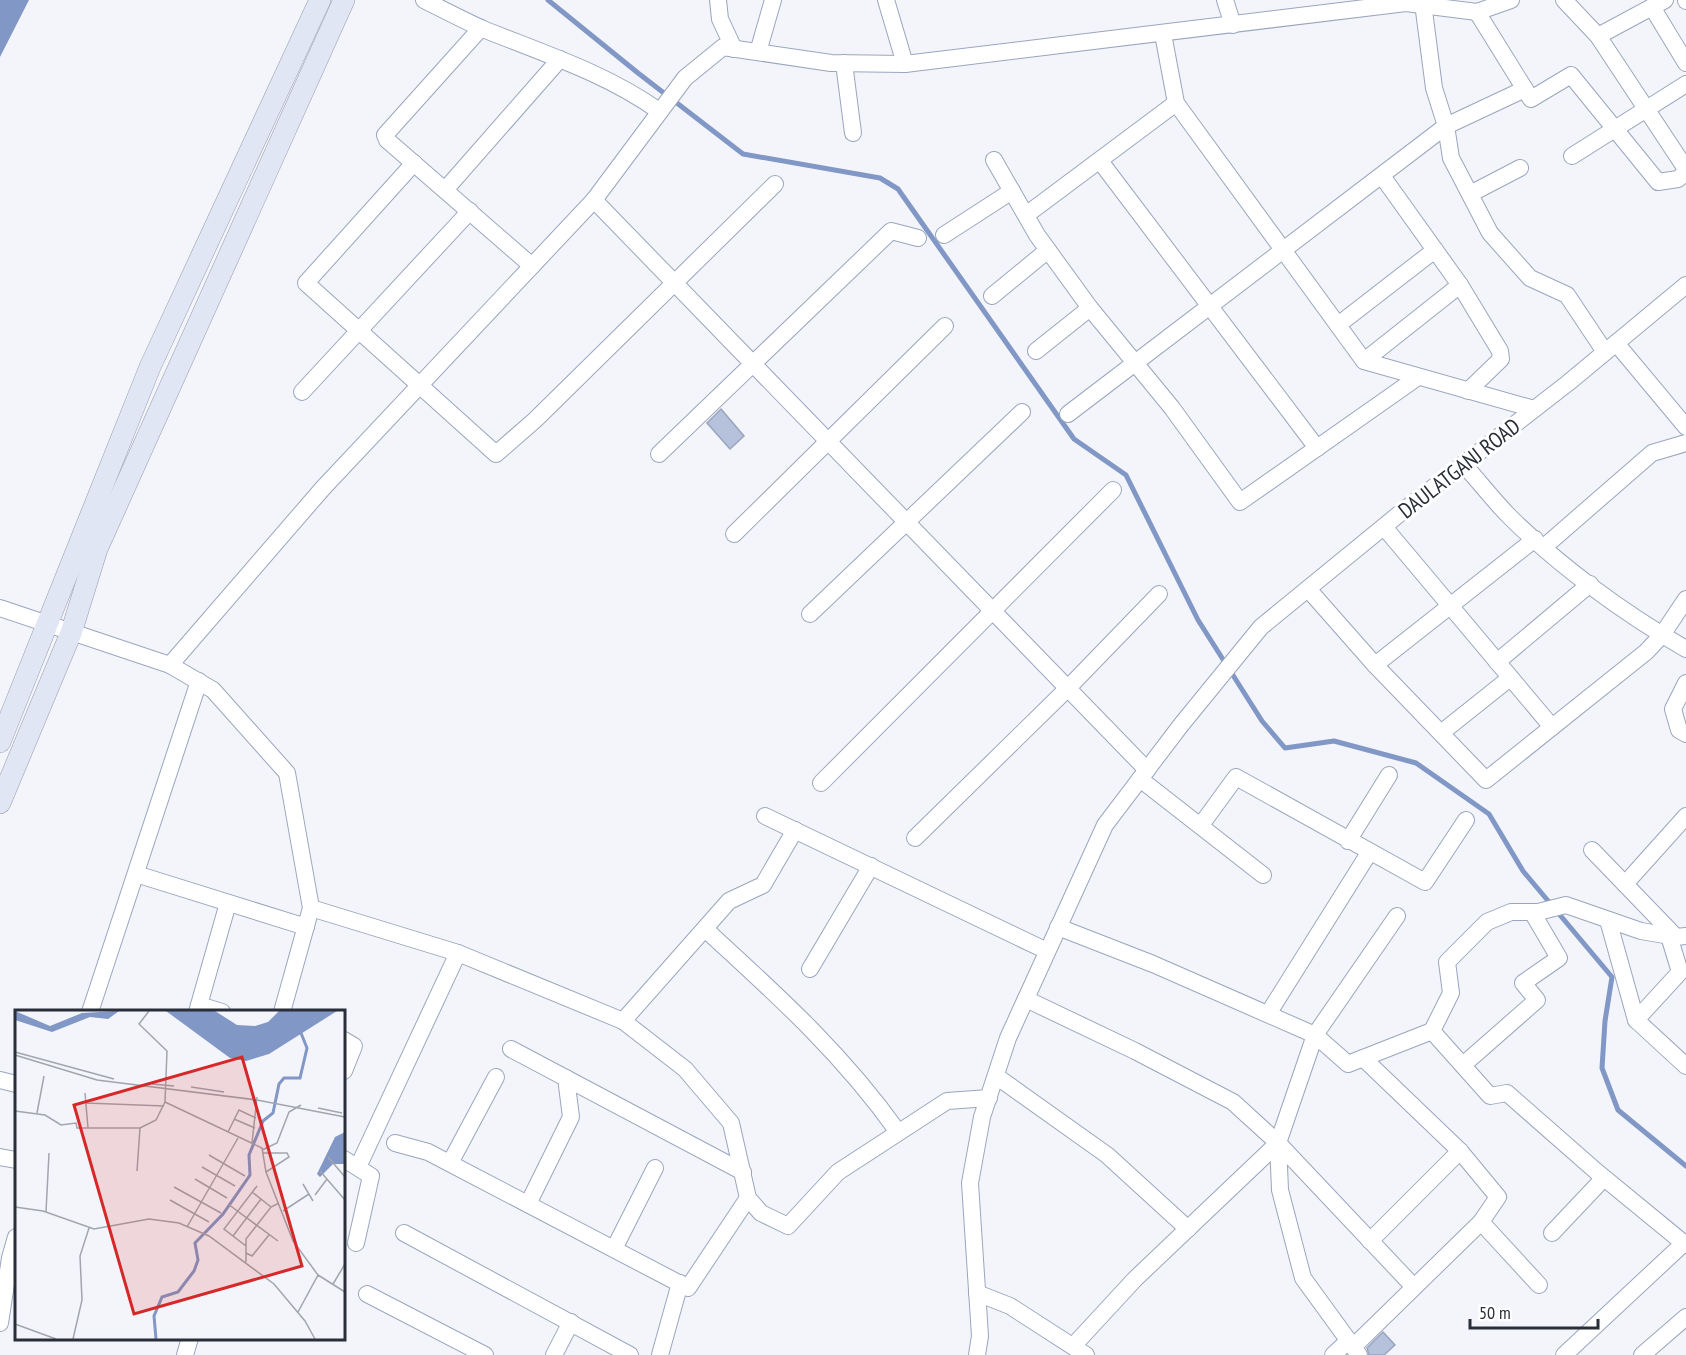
<svg xmlns="http://www.w3.org/2000/svg" width="1686" height="1355" viewBox="0 0 1686 1355" font-family="'PT Sans Narrow',sans-serif">
  <rect width="100%" height="100%" fill="#f3f5fb"/>
  <path fill="#8197c5" d="M0,0H29L0,57Z"/>
  <g fill="none" stroke-linecap="round" stroke-linejoin="round">
    <path stroke="#8197c5" stroke-width="5" d="M548,0L638,73L743,154L880,178L898,189L1074,439L1126,475L1198,620L1262,721L1285,748L1334,741L1416,763L1489,814L1523,871L1612,977L1605,1021L1602,1068L1618,1110L1686,1166"/>
  </g>
  <g fill="#b6c2dc" stroke="#99a5bd" stroke-width="1.5">
    <path d="M721,409L744,436L730,449L707,423Z"/>
    <path d="M1383,1332L1395,1345L1384,1355H1369L1367,1348Z"/>
  </g>
  <g fill="none" stroke-linecap="round" stroke-linejoin="round">
    <defs>
      <g id="minor">
        <path d="M424,0C444,10 463,20 483,29C542,53 606,73 659,111"/>
        <path d="M718,0L720,19L734,49"/>
        <path d="M886,0L905,64"/>
        <path d="M1225,0L1233,25"/>
        <path d="M1564,0L1598,36L1686,169"/>
        <path d="M1686,0V1"/>
        <path d="M1423,3L1434,88L1446,126L1451,158L1490,233L1530,278L1567,295L1605,352"/>
        <path d="M1652,7L1686,63"/>
        <path d="M1477,12L1531,99L1571,75L1658,182L1678,179L1686,172"/>
        <path d="M481,28L385,135L387,140L532,266"/>
        <path d="M1163,34L1176,103L1364,361L1534,409"/>
        <path d="M1598,36L1665,0"/>
        <path d="M758,52L773,0"/>
        <path d="M844,63L853,133"/>
        <path d="M1572,156L1686,84"/>
        <path d="M994,160L1037,235L1090,308L1172,408L1240,502L1418,377"/>
        <path d="M1100,161L1317,448"/>
        <path d="M414,163L306,283L496,454L535,420L775,184"/>
        <path d="M1382,176L1460,285L1500,351L1501,359L1468,391"/>
        <path d="M445,190L560,59"/>
        <path d="M1470,194L1520,168"/>
        <path d="M594,200L1147,770"/>
        <path d="M1026,215L1176,103"/>
        <path d="M944,235L1012,191"/>
        <path d="M992,296L1048,250"/>
        <path d="M1338,325L1435,250"/>
        <path d="M1616,343L1686,427"/>
        <path d="M1036,351L1090,308"/>
        <path d="M1364,361L1460,285"/>
        <path d="M302,392L470,211"/>
        <path d="M1068,414L1446,126L1525,89"/>
        <path d="M659,454L891,231L918,238"/>
        <path d="M1463,464C1479,481 1493,500 1509,516C1559,566 1625,614 1686,649"/>
        <path d="M1384,527L1552,727"/>
        <path d="M734,534L945,326"/>
        <path d="M1544,547L1652,453L1686,443"/>
        <path d="M1308,589L1375,665L1486,780L1646,652L1662,635L1686,599"/>
        <path d="M0,608L170,665L323,488L594,200L685,78L723,47L831,63L905,64L1406,3L1477,12L1511,0"/>
        <path d="M810,614L1022,412"/>
        <path d="M1497,662L1590,584"/>
        <path d="M170,665L213,690L287,773L311,908L282,1012"/>
        <path d="M1375,665L1535,539"/>
        <path d="M1686,683L1673,709L1679,730L1686,734"/>
        <path d="M1441,733L1510,678"/>
        <path d="M1140,779L1263,875"/>
        <path d="M821,783L1113,490"/>
        <path d="M765,816L1047,951"/>
        <path d="M1201,825L1236,777L1425,882L1466,820"/>
        <path d="M915,838L1067,689L1159,594"/>
        <path d="M1348,841L1389,775"/>
        <path d="M1592,850L1676,937"/>
        <path d="M136,874L306,927"/>
        <path d="M1625,884L1686,816"/>
        <path d="M311,908L458,953L623,1021L685,1069L731,1123L748,1198L761,1213L788,1226L838,1172L947,1101L989,1098"/>
        <path d="M1608,920L1636,1020L1686,1066"/>
        <path d="M1058,927L1153,964L1315,1035L1348,1064L1432,1031L1490,1096L1507,1093L1597,1172L1686,1245"/>
        <path d="M705,929C776,994 842,1053 898,1132"/>
        <path d="M810,969L871,866"/>
        <path d="M1026,999L1135,1051L1233,1102L1278,1143L1414,1287"/>
        <path d="M199,1005L222,1012"/>
        <path d="M90,1012L199,681"/>
        <path d="M197,1012L228,903"/>
        <path d="M1268,1014L1369,853"/>
        <path d="M1636,1020L1680,972L1669,936"/>
        <path d="M623,1021L729,901L763,885L795,830"/>
        <path d="M1432,1031L1451,993L1447,962L1487,922L1511,912H1538L1566,905L1641,931L1676,937L1686,936"/>
        <path d="M344,1040L354,1046L344,1071"/>
        <path d="M511,1049L743,1172"/>
        <path d="M1363,1058L1460,1151L1498,1197L1481,1222"/>
        <path d="M1463,1065L1537,1000L1523,983L1559,958L1532,912"/>
        <path d="M996,1076L1107,1155L1188,1229"/>
        <path d="M0,1080L16,1084"/>
        <path d="M395,1143L428,1152L688,1288L748,1198"/>
        <path d="M0,1157L16,1160"/>
        <path d="M344,1159L371,1176L356,1243"/>
        <path d="M450,1163L496,1077"/>
        <path d="M358,1167L458,953"/>
        <path d="M528,1204L571,1117L566,1078"/>
        <path d="M404,1233L630,1355"/>
        <path d="M1552,1233L1604,1178"/>
        <path d="M1370,1241L1460,1151"/>
        <path d="M614,1249L655,1168"/>
        <path d="M977,1293L1010,1306L1086,1355"/>
        <path d="M367,1294L485,1355"/>
        <path d="M0,1323L10,1258L16,1237"/>
        <path d="M1074,1345L1135,1279L1278,1143"/>
        <path d="M1353,1347L1481,1222L1539,1285"/>
        <path d="M185,1355L190,1338"/>
        <path d="M554,1355L571,1322"/>
        <path d="M660,1355L680,1283"/>
        <path d="M977,1355L980,1336L970,1183L982,1117L1008,1038L1105,825L1181,725L1261,627L1404,510L1568,383L1686,285"/>
        <path d="M1333,1355L1348,1341"/>
        <path d="M1359,1355L1303,1278L1280,1190L1278,1143L1315,1035L1397,916"/>
        <path d="M1564,1355L1684,1243"/>
        <path d="M1642,1355L1686,1317"/>
      </g>
      <g id="major">
        <path d="M0,742L150,367L320,0"/>
        <path d="M0,803L71,633L97,549L344,0"/>
      </g>
    </defs>
    <use href="#minor" stroke="#9aa6be" stroke-width="18"/>
    <use href="#major" stroke="#939bac" stroke-width="22"/>
    <use href="#minor" stroke="#fff" stroke-width="16"/>
    <use href="#major" stroke="#e0e6f3" stroke-width="21"/>
  </g>
  <g text-anchor="middle" stroke-width="6" stroke-linejoin="round" paint-order="stroke">
    <g font-size="22" fill="#292e38" stroke="#fff">
      <text transform="translate(1459 468) rotate(-38)" y="8">DAULATGANJ ROAD</text>
    </g>
  </g>
  <g transform="translate(15 1010)">
    <rect width="330" height="330" fill="#f3f5fb"/>
    <path d="M0,1L35,16L67,3L104,1L93,9L75,7L37,22L0,10ZM151,1H200L222,15L240,16L253,12L264,1H322L254,44L231,51L215,48ZM330,122V154H318L305,167L302,164L320,127Z" fill="#8197c5"/>
    <path fill="none" stroke="#8197c5" stroke-width="3" d="M141,329L139,306L147,287L163,282L179,261L183,250L180,233L208,204L235,165L234,145L248,111L258,103L264,74L269,68H285L292,38L286,23"/>
    <path fill="none" stroke="#a2a5ad" stroke-width="1.5" d="M134,1L124,14L152,41L150,92L247,138L251,162L278,231L303,265L283,302M0,42L99,69M0,45L82,70L242,90L330,107M137,74L159,76M176,77L209,82M70,83L73,118M71,93L149,96M303,98L327,103M0,101L30,105L46,115L61,113L62,118H125L141,110L150,92M22,103L29,66M219,109L240,118M213,122L224,100L241,108M237,133L242,87M247,140L262,133L274,102L286,95M247,143H272L274,147L251,162M194,145L230,166M313,147L330,167M187,157L220,176M122,161L125,118M305,161L330,190M180,169L212,188M288,174L298,191M159,177L206,203M237,182L256,197M300,185L312,169M155,190L194,212M213,194L263,231M0,197L28,201L79,219L134,209L164,213L194,226L259,274L290,311L300,329M268,201L294,184M31,202L34,143M172,217L223,128M218,226L246,189M231,236L209,219L242,176M231,243L237,246L254,225M231,252V229L256,197L264,193M303,265L330,282M318,274L330,254M0,314L41,329M58,329L67,290L65,246L74,218"/>
    <path fill="#d62828" fill-opacity="0.15" stroke="#d62828" stroke-width="3" d="M227,47L287,256L119,304L59,95Z"/>
    <rect width="330" height="330" fill="none" stroke="#292e38" stroke-width="3"/>
  </g>
  <path d="M1470 1319v9h128v-9" fill="none" stroke="#292e38" stroke-width="3"/>
  <text x="1479" y="1319" font-size="18" fill="#292e38" stroke="#ffffff" stroke-width="4.5" paint-order="stroke">50 m</text>
</svg>
